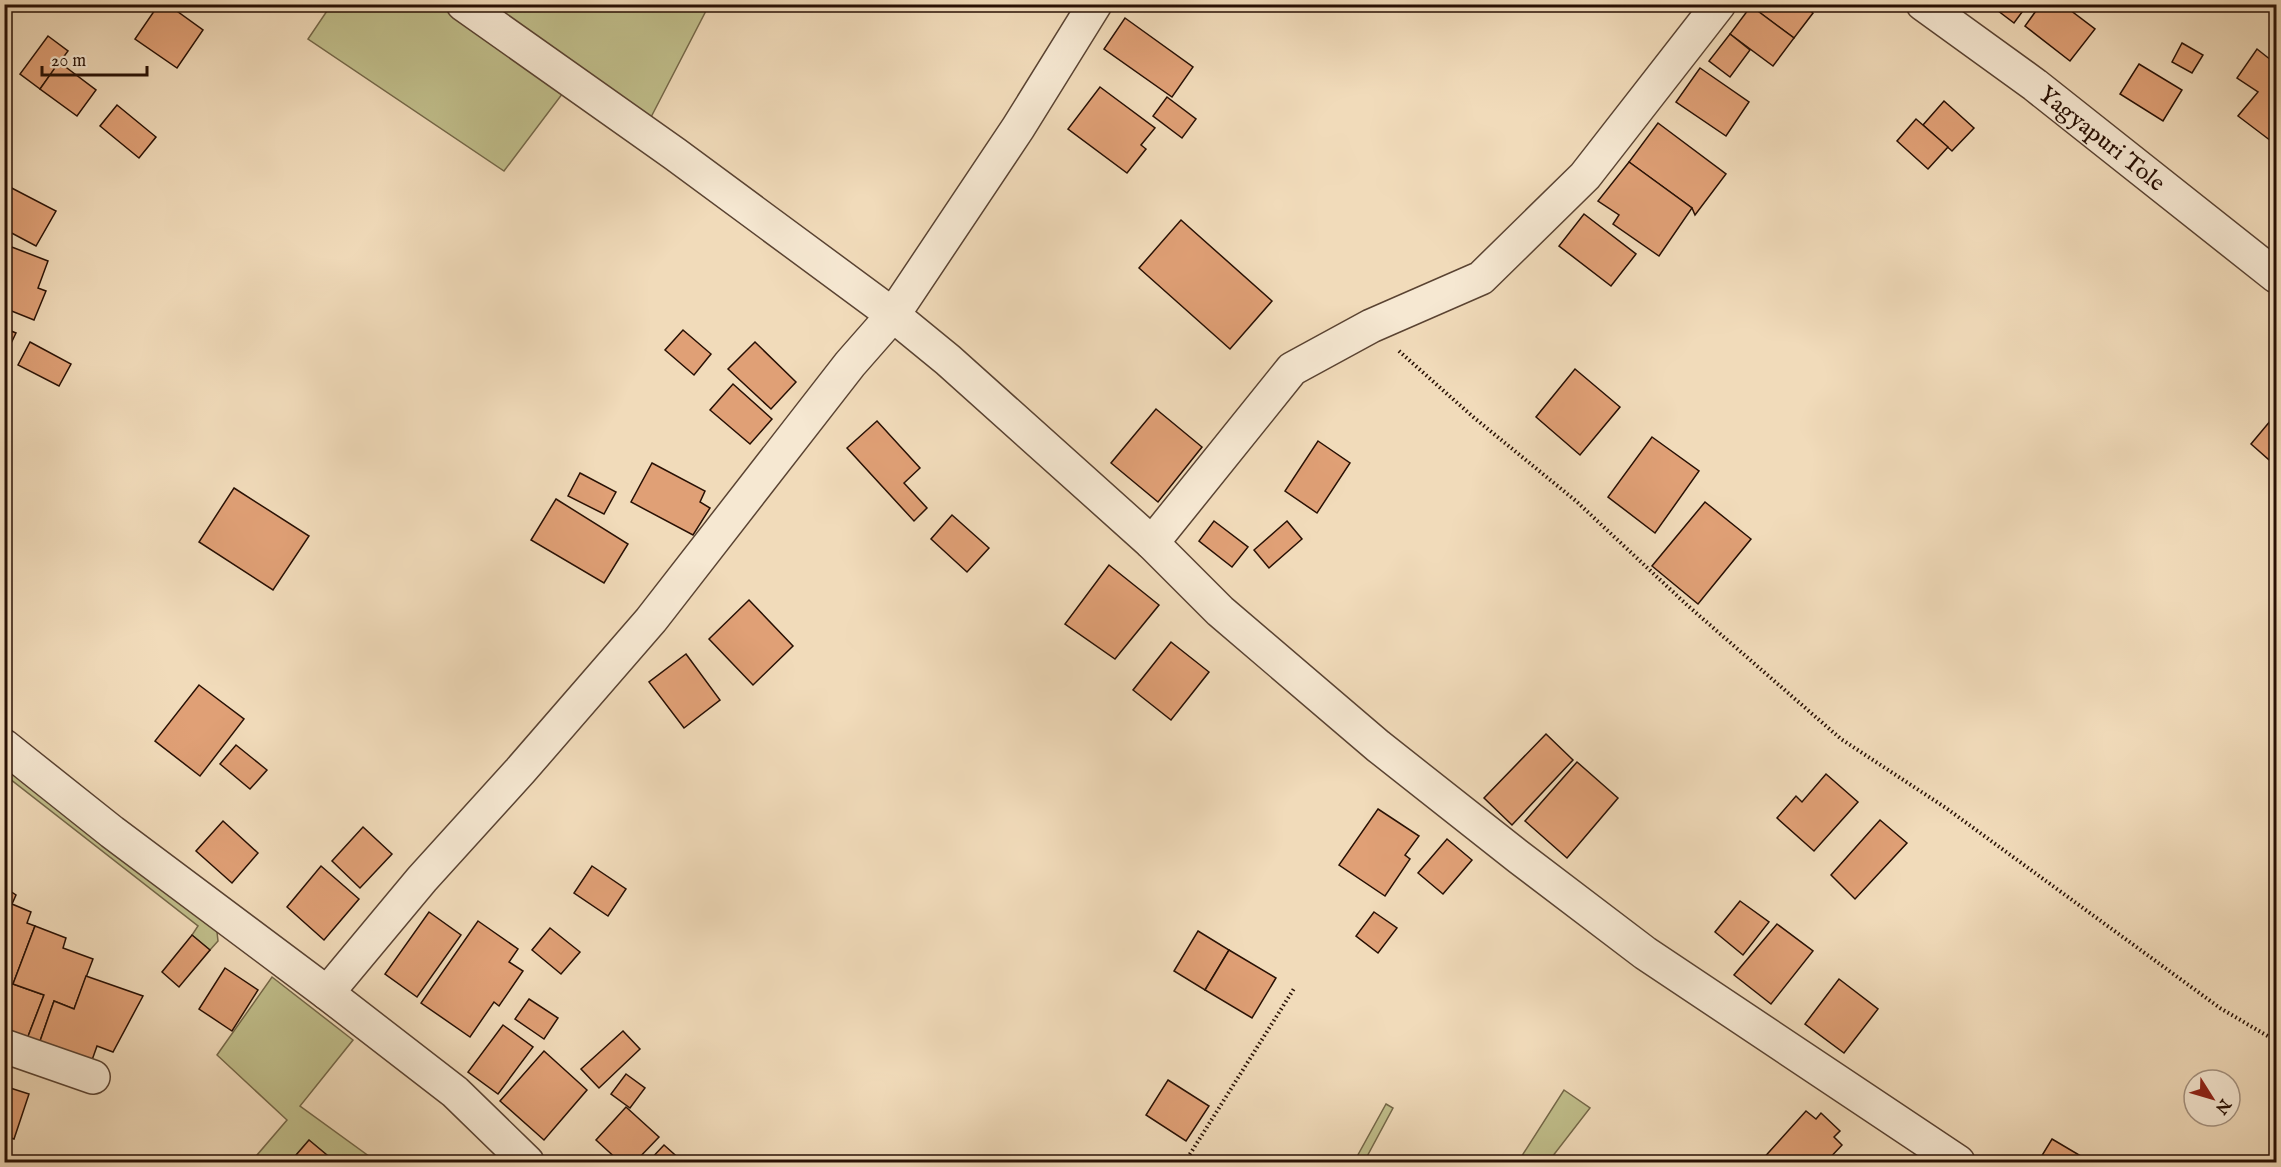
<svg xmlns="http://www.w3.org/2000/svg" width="2281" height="1167" viewBox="0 0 2281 1167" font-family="'IM FELL English',serif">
  <rect width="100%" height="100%" fill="#f1dbba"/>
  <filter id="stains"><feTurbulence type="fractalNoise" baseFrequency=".00333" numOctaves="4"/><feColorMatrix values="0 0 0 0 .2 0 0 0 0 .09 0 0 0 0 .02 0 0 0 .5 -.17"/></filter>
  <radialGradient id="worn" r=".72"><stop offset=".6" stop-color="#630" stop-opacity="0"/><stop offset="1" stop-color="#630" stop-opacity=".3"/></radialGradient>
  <g fill="#c0be8b" stroke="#746748" stroke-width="1.5">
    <path d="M331,5H709L649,121L578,73L504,171L308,39Z"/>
    <path d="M4,761L211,923L217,932L218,941L210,950L192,935L198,926L5,775Z"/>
    <path d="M272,977L353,1040L300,1106L377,1162H327V1155L309,1140L290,1162H251L287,1120L217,1055Z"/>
    <path d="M1564,1090L1590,1108L1552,1157V1162H1518Z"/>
    <path d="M1386,1104L1393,1108L1364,1162H1354Z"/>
  </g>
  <g fill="#e0a076" stroke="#281004" stroke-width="1.5">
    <path d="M159,4H167L203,30L177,68L135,39Z"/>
    <path d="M1752,4H1802L1813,13L1794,38L1751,6Z"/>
    <path d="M1939,4H1969L1958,19Z"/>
    <path d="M1989,4H2028L2014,23Z"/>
    <path d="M2041,4H2062L2095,29L2070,61L2025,26Z"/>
    <path d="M1751,6L1794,38L1773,66L1730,34Z"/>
    <path d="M1125,18L1193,67L1172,97L1104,49Z"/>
    <path d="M1730,34L1750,50L1730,77L1709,61Z"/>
    <path d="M48,36L68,51L40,89L20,74Z"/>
    <path d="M2182,43L2203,55L2192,73L2172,62Z"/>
    <path d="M2257,49L2276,64V132L2271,141L2238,116L2258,92L2237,78Z"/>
    <path d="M59,62L96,90L77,116L40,89Z"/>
    <path d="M2139,64L2182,90L2163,121L2120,94Z"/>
    <path d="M1700,68L1749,102L1726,136L1676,102Z"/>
    <path d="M1100,87L1155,128L1141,145L1146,149L1127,173L1068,129Z"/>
    <path d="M1167,97L1196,119L1182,138L1153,116Z"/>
    <path d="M1944,101L1974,128L1952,151L1923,125Z"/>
    <path d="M117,105L156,137L139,158L100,126Z"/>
    <path d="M1916,119L1948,147L1928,169L1897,141Z"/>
    <path d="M1658,123L1726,174L1695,215L1692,208L1629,162Z"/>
    <path d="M1629,162L1692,208L1659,256L1613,224L1619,215L1598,201Z"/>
    <path d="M4,184L56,211L36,246L4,229Z"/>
    <path d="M1584,214L1636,254L1611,286L1559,246Z"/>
    <path d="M1181,220L1272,301L1230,349L1139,268Z"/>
    <path d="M4,244L48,261L38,288L46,291L34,320L4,308Z"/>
    <path d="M4,328L16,333L4,358Z"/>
    <path d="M683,330L711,354L694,375L665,350Z"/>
    <path d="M30,342L71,364L59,386L18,365Z"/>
    <path d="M755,342L796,382L771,409L728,369Z"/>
    <path d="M1575,369L1620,407L1580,455L1536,417Z"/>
    <path d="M733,384L772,419L750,444L710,410Z"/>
    <path d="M1156,409L1202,447L1158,502L1111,463Z"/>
    <path d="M2276,414V466L2251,444Z"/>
    <path d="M877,421L920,468L904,483L927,508L914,521L847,448Z"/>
    <path d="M1652,437L1699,471L1655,533L1608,497Z"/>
    <path d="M1318,441L1350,463L1317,513L1285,491Z"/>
    <path d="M652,463L705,491L700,502L710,508L693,535L631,502Z"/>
    <path d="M580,473L616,492L604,514L568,496Z"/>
    <path d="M234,488L309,536L273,590L199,542Z"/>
    <path d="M556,499L628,544L604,583L531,540Z"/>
    <path d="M1705,502L1751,539L1698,604L1652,566Z"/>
    <path d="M952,515L989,548L967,572L931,539Z"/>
    <path d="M1214,521L1248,547L1232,567L1199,541Z"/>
    <path d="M1287,521L1302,539L1269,568L1254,550Z"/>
    <path d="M1109,565L1159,605L1115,659L1065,624Z"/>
    <path d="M749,600L793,646L753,685L709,639Z"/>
    <path d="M1171,642L1209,672L1171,720L1133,690Z"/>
    <path d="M686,654L720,700L684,728L649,682Z"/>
    <path d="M199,685L244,719L200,776L155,741Z"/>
    <path d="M1546,734L1573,760L1512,825L1484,798Z"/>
    <path d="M236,745L267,770L250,789L220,764Z"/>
    <path d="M1577,762L1618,798L1567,858L1525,821Z"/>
    <path d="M1826,774L1858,802L1814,851L1777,818L1796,796L1802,802Z"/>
    <path d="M1378,809L1419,836L1405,855L1410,859L1385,896L1339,865Z"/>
    <path d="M1880,820L1907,843L1855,899L1831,875Z"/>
    <path d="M223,821L258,853L232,883L196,851Z"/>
    <path d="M363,827L392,854L360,888L332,861Z"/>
    <path d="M1447,839L1472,860L1443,894L1418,873Z"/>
    <path d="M321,866L359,899L324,940L287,907Z"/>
    <path d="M592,866L626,889L608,916L574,893Z"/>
    <path d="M4,887L16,895L12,904L31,912L27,923L35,926L13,984L44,995L27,1039L4,1031Z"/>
    <path d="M1740,901L1769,922L1743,955L1715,932Z"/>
    <path d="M429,912L461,935L417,997L385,974Z"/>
    <path d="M1374,912L1397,928L1378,953L1356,936Z"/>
    <path d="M478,921L518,949L509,962L523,971L499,1006L494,1002L470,1037L421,1003Z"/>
    <path d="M1777,924L1813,951L1771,1004L1734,975Z"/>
    <path d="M35,926L66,938L63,948L93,959L74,1009L54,1001L39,1044L27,1039L44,995L13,984Z"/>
    <path d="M550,928L580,952L561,974L532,950Z"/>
    <path d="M1198,931L1229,950L1205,990L1174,971Z"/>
    <path d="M192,935L210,950L179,987L162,972Z"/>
    <path d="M1229,950L1276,978L1252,1018L1205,990Z"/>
    <path d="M225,968L258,990L232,1031L199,1009Z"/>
    <path d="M86,976L143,996L113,1052L97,1046L91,1063L39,1044L54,1001L74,1009Z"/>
    <path d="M1839,979L1878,1009L1844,1053L1805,1024Z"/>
    <path d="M529,999L558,1018L544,1039L515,1019Z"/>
    <path d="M503,1025L533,1047L498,1094L468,1072Z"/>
    <path d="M623,1031L640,1049L599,1088L581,1069Z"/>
    <path d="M544,1051L587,1090L544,1140L500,1101Z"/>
    <path d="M626,1074L645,1088L630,1108L611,1094Z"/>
    <path d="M1168,1080L1209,1106L1186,1141L1146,1115Z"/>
    <path d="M4,1086L29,1094L14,1139L4,1136Z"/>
    <path d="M626,1107L659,1137L635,1162H620L596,1140Z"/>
    <path d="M1806,1111L1816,1119L1821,1113L1840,1131L1834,1137L1842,1145L1826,1162H1760Z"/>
    <path d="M2052,1139L2091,1162H2038Z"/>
    <path d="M309,1140L327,1155L321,1162H290Z"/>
    <path d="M664,1145L683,1162H648Z"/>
  </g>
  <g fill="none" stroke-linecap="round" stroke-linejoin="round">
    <defs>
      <g id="minor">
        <path d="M463,4L675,154L893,315L948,360L1152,543L1220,611L1378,746L1520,858L1645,953L1958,1162"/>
        <path id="s1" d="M1923,4L2035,85L2276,276"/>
        <path d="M1152,543L1292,369L1371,326L1481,278L1585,176L1719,4"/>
        <path d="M4,746L112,832L327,993L455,1092L527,1162"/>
        <path d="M327,993L422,879L520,771L651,620L850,364L893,315L1018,128L1095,4"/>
        <path d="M4,1046L93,1077"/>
      </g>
    </defs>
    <use href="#minor" stroke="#5a4332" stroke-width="36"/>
    <g stroke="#281004" stroke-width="4" stroke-dasharray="1.5 3" stroke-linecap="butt">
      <path d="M1399,351L1472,416L1576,501L1687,605L1841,739L1946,808L2220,1008L2276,1041"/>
      <path d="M1185,1162L1295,987"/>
    </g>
    <use href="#minor" stroke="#f6e8d2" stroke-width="33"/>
  </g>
  <g text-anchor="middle" stroke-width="4.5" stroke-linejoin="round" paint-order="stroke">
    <g font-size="24" fill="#281004" stroke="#f6e8d2">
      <text dy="8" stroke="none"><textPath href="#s1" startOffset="224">Yagyapuri Tole</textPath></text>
    </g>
  </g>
  <rect width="2281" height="1167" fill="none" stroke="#f1dbba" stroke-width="24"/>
  <rect x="6" y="6" width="2269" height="1155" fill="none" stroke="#281004" stroke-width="3"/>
  <rect x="12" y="12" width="2257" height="1143" fill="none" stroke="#281004" stroke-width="1.5"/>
  <g transform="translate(2212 1098) rotate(127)"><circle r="28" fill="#f6e8d2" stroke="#a49280" stroke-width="1.5"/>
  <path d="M0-4.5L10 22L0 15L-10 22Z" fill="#8f2418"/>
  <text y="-9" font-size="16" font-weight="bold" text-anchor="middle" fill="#281004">N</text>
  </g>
  <path d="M42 66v9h105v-9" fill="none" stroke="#281004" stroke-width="3"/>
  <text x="51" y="66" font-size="18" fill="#281004" stroke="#f6e8d2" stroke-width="4.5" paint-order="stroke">20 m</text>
  <rect width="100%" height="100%" filter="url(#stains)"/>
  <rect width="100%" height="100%" fill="url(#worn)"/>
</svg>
